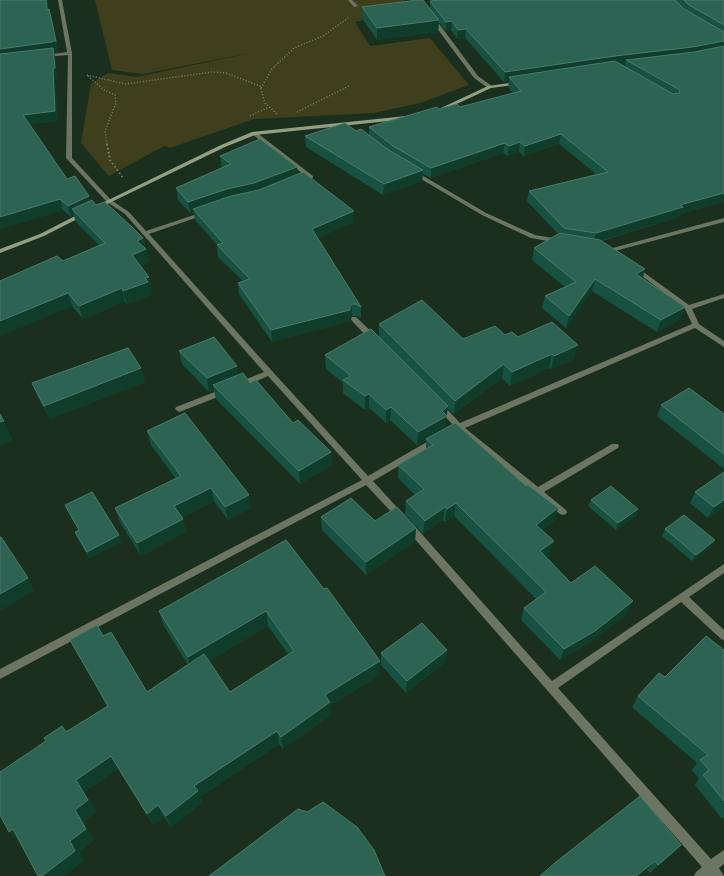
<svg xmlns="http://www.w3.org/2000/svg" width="724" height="876" viewBox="0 0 724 876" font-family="Mulish,sans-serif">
  <rect width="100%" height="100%" fill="#1b2f1e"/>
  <path fill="#403f1d" d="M95,0H404L411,10L355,22L370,46L430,38L469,85L420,103L374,113L254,119L170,148L164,146L109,176L81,143L91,84L108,73L137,77L255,52L143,74L112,70Z"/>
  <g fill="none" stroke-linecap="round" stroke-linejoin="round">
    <g stroke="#728374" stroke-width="1.5" stroke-dasharray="1 2" stroke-linecap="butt">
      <path d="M87,75L125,84L212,72L226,73L260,86L265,103L277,114"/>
      <path d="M88,76L104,90L115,95L116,103L105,131L107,145"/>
      <path d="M261,88L272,69L294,48L323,36L348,18"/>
      <path d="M297,112L349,86"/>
      <path d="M250,116L269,107"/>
    </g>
    <path stroke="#728374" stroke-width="2" stroke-dasharray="1.5 2.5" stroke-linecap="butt" d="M107,144L110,160L123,178"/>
    <g fill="#6c7462" fill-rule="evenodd">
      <path d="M58,0H62L72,53V158L111,200L129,212L146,231L203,212H207V214L149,234L272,371L368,476L432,439H438L439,441L438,443L373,481L403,514L404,516L403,518L400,519L397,518L366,485L0,679V669L362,480L268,376L243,387H237L236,385L237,383L264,372L125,214L107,202L66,158L68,55L45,57L43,56L45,55L67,52Z"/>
      <path d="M348,0H352L358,6L354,7Z"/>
      <path d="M430,17H434L478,76L492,86V88H488L474,78L430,19Z"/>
      <path d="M252,132H256L313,176V178L303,182H299V180L307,177L252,134Z"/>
      <path d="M413,170L486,213L535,235L559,239L562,241L559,243L531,238L482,215L411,173L410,172Z"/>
      <path d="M724,218V222L611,252L608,250L609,249Z"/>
      <path d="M635,266L689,305L724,294V298L692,309L699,324L724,341V347L695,328L465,428L538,487L612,444H618L619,446L618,448L544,492L566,510L567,512L566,514L563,515L560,514L458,431L450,435L447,434L446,432L454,426L435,406L436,404H442L460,423L692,324L685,309L633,269V267Z"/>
      <path d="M352,317H356L377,337L378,339L377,341H371L352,321L351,319Z"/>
      <path d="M225,388L228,389L229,391L228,393L182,411L179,412L175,409L176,407Z"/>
      <path d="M409,522L412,523L552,681L724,564V573L689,597L724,630V640L721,639L681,602L558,688L711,859L724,850V864L719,868L724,876H694L696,872L702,867L406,529L405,526L406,523Z"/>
    </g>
    <g fill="#929f82" fill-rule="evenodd">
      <path d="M518,82L520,83V84L491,88L446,109L441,108L488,86Z"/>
      <path d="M406,116L409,118L408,119L255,135L225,147L99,208H95L94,207L221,145L252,132Z"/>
      <path d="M83,212L85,213V215L44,236L0,253V249L40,234Z"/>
    </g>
  </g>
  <g fill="#175141" fill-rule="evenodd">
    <path d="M435,0H724V202L680,214L679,217L602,241L643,278L681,319L657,332L592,291L566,328L542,308L545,296L565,287L532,260L534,248L558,234L527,201L529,191L596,174L559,144L524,156L519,152L508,156L503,153L431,178L423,174L422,181L383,195L306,147L305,136L356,131L369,135V127L439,109L460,107L513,93L508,87L509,81L504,82L465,38L457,39L451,30L446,31L439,22L438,32L377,40L362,18V7L430,8V1H435ZM625,64V67L621,65Z"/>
    <path d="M49,10V9L52,19L58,50L55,51V52H54L55,58L57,78L55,79L58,121L30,124L67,179L89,196L90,201L143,238L145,248L146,249L149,262L140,266L149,277L152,290H150L151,295L127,304L125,301L83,319L72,306L0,336L63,261L99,245L76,222L74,216L71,217L63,210L0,229Z"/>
    <path d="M220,156L298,174L354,211V222L317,238L361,307V318L356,316H352L350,318V321L272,342L239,294L238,283L243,281L218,257L217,245L195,220L194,213L191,214L178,200L176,188L222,168Z"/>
    <path d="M379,324L463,339L505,335L518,337L574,359L551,369L549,368L510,386L502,378L454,414L447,408L445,428L526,486L558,508L554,521L542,530L550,554L546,557L571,583L627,614L590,642L560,660L521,620L524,608L536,599L454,516L445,522L443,520L423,534L405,514L406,501L415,495L398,478V465L426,450V440L417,445L390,420L386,423L369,408L365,410L343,393V383L326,369L325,355L379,337Z"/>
    <path d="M179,351L239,375L250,383L293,423L332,465L300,484L216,399L214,390L209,392L182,364Z"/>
    <path d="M141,368L145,382L50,419L38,397L32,383Z"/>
    <path d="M661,405L724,414V469L657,416Z"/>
    <path d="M147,431L251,508L228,520L214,501L182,518L186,532L141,556L120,522L115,508L176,479L151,445Z"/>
    <path d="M724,472V507L708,518L690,503L695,492Z"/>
    <path d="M591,500L638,509L636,516L616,530L588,506Z"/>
    <path d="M65,505L122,542L89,558L78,539L75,532L79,530L68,512Z"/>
    <path d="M321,517L375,521L416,528L415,541L366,575L322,530Z"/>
    <path d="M665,529L715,540L711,546L692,561L662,536Z"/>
    <path d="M286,540L380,661V675L330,706L331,715L283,749L279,744L200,797L202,803L171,827L164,817L153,825L118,769L84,792L96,812L83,822L94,840L79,852L84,861L20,842L19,843L46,741L66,732L107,706L78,654L70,640L103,636L147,692L188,665L164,626L159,611ZM268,626L288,654L230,692L209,661Z"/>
    <path d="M447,650L445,662L406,693L381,665V653Z"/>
    <path d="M724,650V817L722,819L695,785L699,779L692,770L697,763L632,707L638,696L665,677Z"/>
    <path d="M681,845L673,854L650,873L647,870L540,876Z"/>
  </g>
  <g fill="#0f3c2b">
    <path d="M46,0H48L50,19L47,10Z"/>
    <path d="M49,9L58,50L55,51V52H54L55,58L57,78L55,79L58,121L26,125L0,59V49Z"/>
    <path d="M439,20L438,32L377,40V28Z"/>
    <path d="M452,21L451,30L446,31V22Z"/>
    <path d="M466,29L465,38L457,39L458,30Z"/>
    <path d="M724,41V50L626,60L625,64L509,77V81L504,82L505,72Z"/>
    <path d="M561,134L559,144L524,156L525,146Z"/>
    <path d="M520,142L519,152L508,156L509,146Z"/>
    <path d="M505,143L503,153L431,178V168Z"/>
    <path d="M297,167L298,179L256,196L193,209L194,213L191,214L188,202Z"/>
    <path d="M423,170L422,181L383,195L384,184Z"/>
    <path d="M724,193V202L680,214L679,217L593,243L596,233L680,205Z"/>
    <path d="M89,196L92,207L72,209L74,216L71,217L68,206Z"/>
    <path d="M60,199L63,210L0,229V217Z"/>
    <path d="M354,211V222L312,240V229Z"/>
    <path d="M143,238L145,249H146L149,262L135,268L132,255L137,241Z"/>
    <path d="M645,269L642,281L636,274Z"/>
    <path d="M149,277L152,290H150L151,295L127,304L123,291L145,278Z"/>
    <path d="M595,279L592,291L566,328L569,316Z"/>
    <path d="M122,288L125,301L83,319L79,306Z"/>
    <path d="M68,293L72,306L0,336V321Z"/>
    <path d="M352,304V316L350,318V321L272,342L271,330L350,307Z"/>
    <path d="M685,307L681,319L657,332L661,320Z"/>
    <path d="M578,345L574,359L551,369L554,356Z"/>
    <path d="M552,354L549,368L510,386L512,372Z"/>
    <path d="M504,364L502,378L454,414L455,401Z"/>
    <path d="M237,366L239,380L213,385L214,390L209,392L207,378Z"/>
    <path d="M141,368L145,382L50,419L44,406Z"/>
    <path d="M369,394V408L365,410V396Z"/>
    <path d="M448,406L445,429L417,445L418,432L442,411Z"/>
    <path d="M391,407L390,420L386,423V410Z"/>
    <path d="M4,421L13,440L0,446V422Z"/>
    <path d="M331,452L332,465L300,484L299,471Z"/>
    <path d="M211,488L214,501L178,520L174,506Z"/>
    <path d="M249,495L251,508L228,520L225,507Z"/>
    <path d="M724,500V507L708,518L714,507Z"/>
    <path d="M456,503L454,516L445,522L447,509Z"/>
    <path d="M445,507L443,520L423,534L425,521Z"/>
    <path d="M558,508L554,521L533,538L536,525Z"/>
    <path d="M638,509L636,516L616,530L618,523Z"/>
    <path d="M183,519L186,532L141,556L137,543Z"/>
    <path d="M416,528L415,541L366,575V562Z"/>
    <path d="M119,535L122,542L89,558L87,552Z"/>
    <path d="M715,540L711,546L692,561L696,555Z"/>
    <path d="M554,541L550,554L537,563L540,551Z"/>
    <path d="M28,578L34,591L0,611V594Z"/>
    <path d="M633,601L627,614L590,642L560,660L564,649Z"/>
    <path d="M266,611L268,626L192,671L188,657Z"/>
    <path d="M447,650L445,662L406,693L407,681Z"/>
    <path d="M380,661V675L330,706L331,715L283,749L281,737L325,695Z"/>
    <path d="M277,731L279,744L200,797L202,803L171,827L166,816L194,786Z"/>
    <path d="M111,756L118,769L84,792L96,812L83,822L94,840L79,852L84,861L64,876H42L70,841L75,810L76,780Z"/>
    <path d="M158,805L164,817L153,825L147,814Z"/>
    <path d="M13,829L23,840L19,843L9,832Z"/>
    <path d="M681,845L673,854L650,873L658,865Z"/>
    <path d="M655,861L647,870L639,876H636Z"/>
  </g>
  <g fill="#2d6353" stroke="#4a7a6a">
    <path d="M0,0H46L47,10L49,9L56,41H52V42L0,49Z"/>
    <path d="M418,0H423L439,20L377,28L362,7Z"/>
    <path d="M441,0H675L684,9L724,32V41L693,47L615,56L505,72L466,29L458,30L452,21L446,22L430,1Z"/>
    <path d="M684,0H724V25L689,5Z"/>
    <path d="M724,46V193L680,205L683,207L596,233L564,228L529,191L608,172L561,134L525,146L520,142L509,146L505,143L431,168L393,146L369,127L437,107L439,109L457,104L460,107L521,91L509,77L615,61L673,94L679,93L680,90L626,60L694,52Z"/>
    <path d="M53,48L55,68L53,69L55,111L23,115L67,179L75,176L89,196L68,206L60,199L0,217V54Z"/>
    <path d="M345,123L356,131L361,129L387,149L423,170L384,184L305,136Z"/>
    <path d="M260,139L297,167L254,183L227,189L188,202L176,188L226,166L231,164L220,156Z"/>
    <path d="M303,172L354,211L312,229L361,307L356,304H352L350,307V310L271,330L238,283L250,279L217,245L223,243L193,209L231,196L259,190Z"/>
    <path d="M92,200L96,205L105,202L133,228L143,238L137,241L146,249L132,255L149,277L145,278L148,282L123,291L122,288L79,306L68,293L0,321V281L57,256L63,261L105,243L72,209Z"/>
    <path d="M560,233L600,240L645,269L636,274L685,307L661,320L595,279L569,316L545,296L576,282L534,248Z"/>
    <path d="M422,300L463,339L495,326L505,335L512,332L518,337L552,322L578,345L554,356L552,354L512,372L504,364L455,401L379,324Z"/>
    <path d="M371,329L448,406L442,411L447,416L418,432L391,407L386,410L369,394L365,396L343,380L351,376L325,355Z"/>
    <path d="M214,337L237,366L207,378L179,351Z"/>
    <path d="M128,348L141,368L44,406L32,383Z"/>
    <path d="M243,373L250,383L256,380L293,423L298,420L331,452L299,471L213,385Z"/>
    <path d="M689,388L724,414V454L661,405Z"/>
    <path d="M185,413L249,495L225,507L211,488L174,506L183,519L137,543L115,508L181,476L147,431Z"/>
    <path d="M0,414L4,421L0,422Z"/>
    <path d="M455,423L526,486L528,485L558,508L536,525L554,541L540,551L571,583L595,566L633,601L595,631L564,649L524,608L546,592L456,503L447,509L445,507L425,521L406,501L424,489L398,465L433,445L426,439Z"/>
    <path d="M724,472V500L714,507L695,492Z"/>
    <path d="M611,486L638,509L618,523L591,500Z"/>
    <path d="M92,492L119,535L87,552L75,532L79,530L65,505Z"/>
    <path d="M351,498L375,521L397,507L416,528L366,562L321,517Z"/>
    <path d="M684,515L715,540L696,555L665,529Z"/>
    <path d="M0,537H1L28,578L0,594Z"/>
    <path d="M286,540L324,589L327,588L380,661L325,695L330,702L281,737L277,731L194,786L198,791L166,816L158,805L147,814L111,756L76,780L88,800L75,810L86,829L70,841L75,851L42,876H38L13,829L9,832L0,815V772L46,741L44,738L62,726L66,732L108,706L70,640L97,625L103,636L111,632L147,692L204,654L230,692L294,651L266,611L188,657L159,611Z"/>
    <path d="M422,623L447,650L407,681L381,653Z"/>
    <path d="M706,636L724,650V662L723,663L724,664V801L703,775L709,770L700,760L708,755L638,696L659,673L665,677Z"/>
    <path d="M640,796L681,845L658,865L655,861L636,876H540L556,862Z"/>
    <path d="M323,802L357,827L374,850L385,876H209L298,809L307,812Z"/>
  </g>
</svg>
